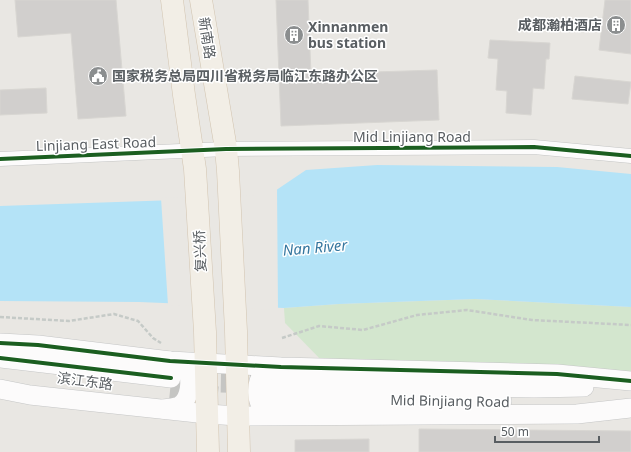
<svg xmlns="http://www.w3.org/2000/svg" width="631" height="452" viewBox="0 0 631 452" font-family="'Noto Sans','Noto Sans SC',sans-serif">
  <rect width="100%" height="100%" fill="#e9e7e3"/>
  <path fill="#d3e6ce" d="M475,299L631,307V371L324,363L285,323L284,308L339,304Z"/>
  <path fill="#b4e3f7" d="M377,165L557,167L631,174V307L475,299L339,304L284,308L139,302L0,301V206L266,197L306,170Z"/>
  <path fill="#e9e7e3" d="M277,187L278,310L168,305L161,198L265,195Z"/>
  <g fill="#d1cfcd" stroke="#d8d6d2">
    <path d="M15,0H116L126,116L78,119L71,33L18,37Z"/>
    <path d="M276,0H308L311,74L437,70L439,120L281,126Z"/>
    <path d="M605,0H631V54L599,50Z"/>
    <path d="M490,40L550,43L549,59H546L544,89L533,88L531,115L506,113L507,91L496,90L498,59L488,58Z"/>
    <path d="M575,76L631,82L628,104L572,99Z"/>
    <path d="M46,88L47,113L0,115V90Z"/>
    <path d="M419,429L631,431V452H419Z"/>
    <path d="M369,439V452H295V440Z"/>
  </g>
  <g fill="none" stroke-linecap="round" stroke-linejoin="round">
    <g stroke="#c5c5c3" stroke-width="19" stroke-dasharray="19 10" stroke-linecap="butt">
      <path d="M192,380L219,383L273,384"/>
      <path d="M170,391L219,396L253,398"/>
    </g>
    <defs>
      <path id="street" d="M0,159L226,149L534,147L631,156"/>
      <g id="secondary">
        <path d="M0,343L38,345L170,361L281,367L557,374L631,381"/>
        <path d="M0,358L171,378"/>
        <path d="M273,384L534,388L584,387"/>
        <path d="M0,389L30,395L207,414L238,416L577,414L631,408"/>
        <path d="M270,399L502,401"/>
        <path d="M164,409C168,408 175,408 179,406C190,400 193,379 186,369C183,364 175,363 170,361"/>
        <path d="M269,412C255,408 254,380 265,372C268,369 275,369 280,368"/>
      </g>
      <g id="primary">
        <path d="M172,0L184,95L195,169L205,332L208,452"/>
        <path d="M201,0L226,149L228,171L236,331L239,452"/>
      </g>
    </defs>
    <use href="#street" stroke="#c4c5c4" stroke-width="15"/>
    <use href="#secondary" stroke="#c5c6c6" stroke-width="20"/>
    <use href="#primary" stroke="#d2c4b0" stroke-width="23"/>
    <g stroke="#c5cac7" stroke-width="2.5" stroke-dasharray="4 2" stroke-linecap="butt">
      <path d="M0,317L69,321L114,314L138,321L153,338L161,343"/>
      <path d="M282,338L319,326L363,330L417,315L467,310L532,320L631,325"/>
    </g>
    <use href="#street" stroke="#fcfbfb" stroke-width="14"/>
    <use href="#secondary" stroke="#fcfbfb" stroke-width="19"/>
    <use href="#primary" stroke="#f2eee6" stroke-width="22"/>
    <defs>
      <g id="cycleway">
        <path d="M0,159L226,149L534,147L631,156"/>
        <path d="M0,343L38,345L170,361L281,367L557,374L631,381"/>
        <path d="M0,358L171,378"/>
      </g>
    </defs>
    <use href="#cycleway" stroke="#fff" stroke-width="6"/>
    <use href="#cycleway" stroke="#1b5e20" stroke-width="4"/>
  </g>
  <defs>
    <symbol id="building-disc" viewBox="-11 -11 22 22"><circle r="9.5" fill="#8b8e8f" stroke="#fff"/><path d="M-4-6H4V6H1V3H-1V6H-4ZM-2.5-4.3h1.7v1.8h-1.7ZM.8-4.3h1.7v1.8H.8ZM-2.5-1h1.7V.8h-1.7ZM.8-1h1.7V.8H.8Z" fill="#fff"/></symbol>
    <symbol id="civic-disc" viewBox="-11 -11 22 22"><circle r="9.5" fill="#8b8e8f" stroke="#fff"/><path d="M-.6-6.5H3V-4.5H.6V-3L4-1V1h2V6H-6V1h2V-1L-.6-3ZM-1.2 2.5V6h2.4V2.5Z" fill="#fff"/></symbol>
  </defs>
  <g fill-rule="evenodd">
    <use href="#building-disc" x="605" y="14" width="22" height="22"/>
    <use href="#building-disc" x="283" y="24" width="22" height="22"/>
    <use href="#civic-disc" x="87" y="65" width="22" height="22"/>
  </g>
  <g text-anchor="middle" stroke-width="3" stroke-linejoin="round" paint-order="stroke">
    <g font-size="14" font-weight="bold" fill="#595e62" stroke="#fff" text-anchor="start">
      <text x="602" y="30" text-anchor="end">成都瀚柏酒店</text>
      <text x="308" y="32">Xinnanmen<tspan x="308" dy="16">bus station</tspan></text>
      <text x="112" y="81">国家税务总局四川省税务局临江东路办公区</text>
    </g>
    <g font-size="14" fill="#595e62" stroke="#fff">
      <text transform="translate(207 38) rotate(81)" y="5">新南路</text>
      <text x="412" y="142">Mid Linjiang Road</text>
      <text transform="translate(96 144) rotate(-2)" y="5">Linjiang East Road</text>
      <text transform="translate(200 251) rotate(-93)" y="5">复兴桥</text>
      <text transform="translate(85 381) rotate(7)" y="5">滨江东路</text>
      <text transform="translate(450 401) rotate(1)" y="5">Mid Binjiang Road</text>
    </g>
    <g font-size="15" font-style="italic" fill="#36779f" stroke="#fff">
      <text transform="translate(315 248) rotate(-5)" y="5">Nan River</text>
    </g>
  </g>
  <path d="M495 436v6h104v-6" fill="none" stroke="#595e62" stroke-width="2"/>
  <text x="501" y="436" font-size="12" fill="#595e62" stroke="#ffffff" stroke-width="3" paint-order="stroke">50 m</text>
</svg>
